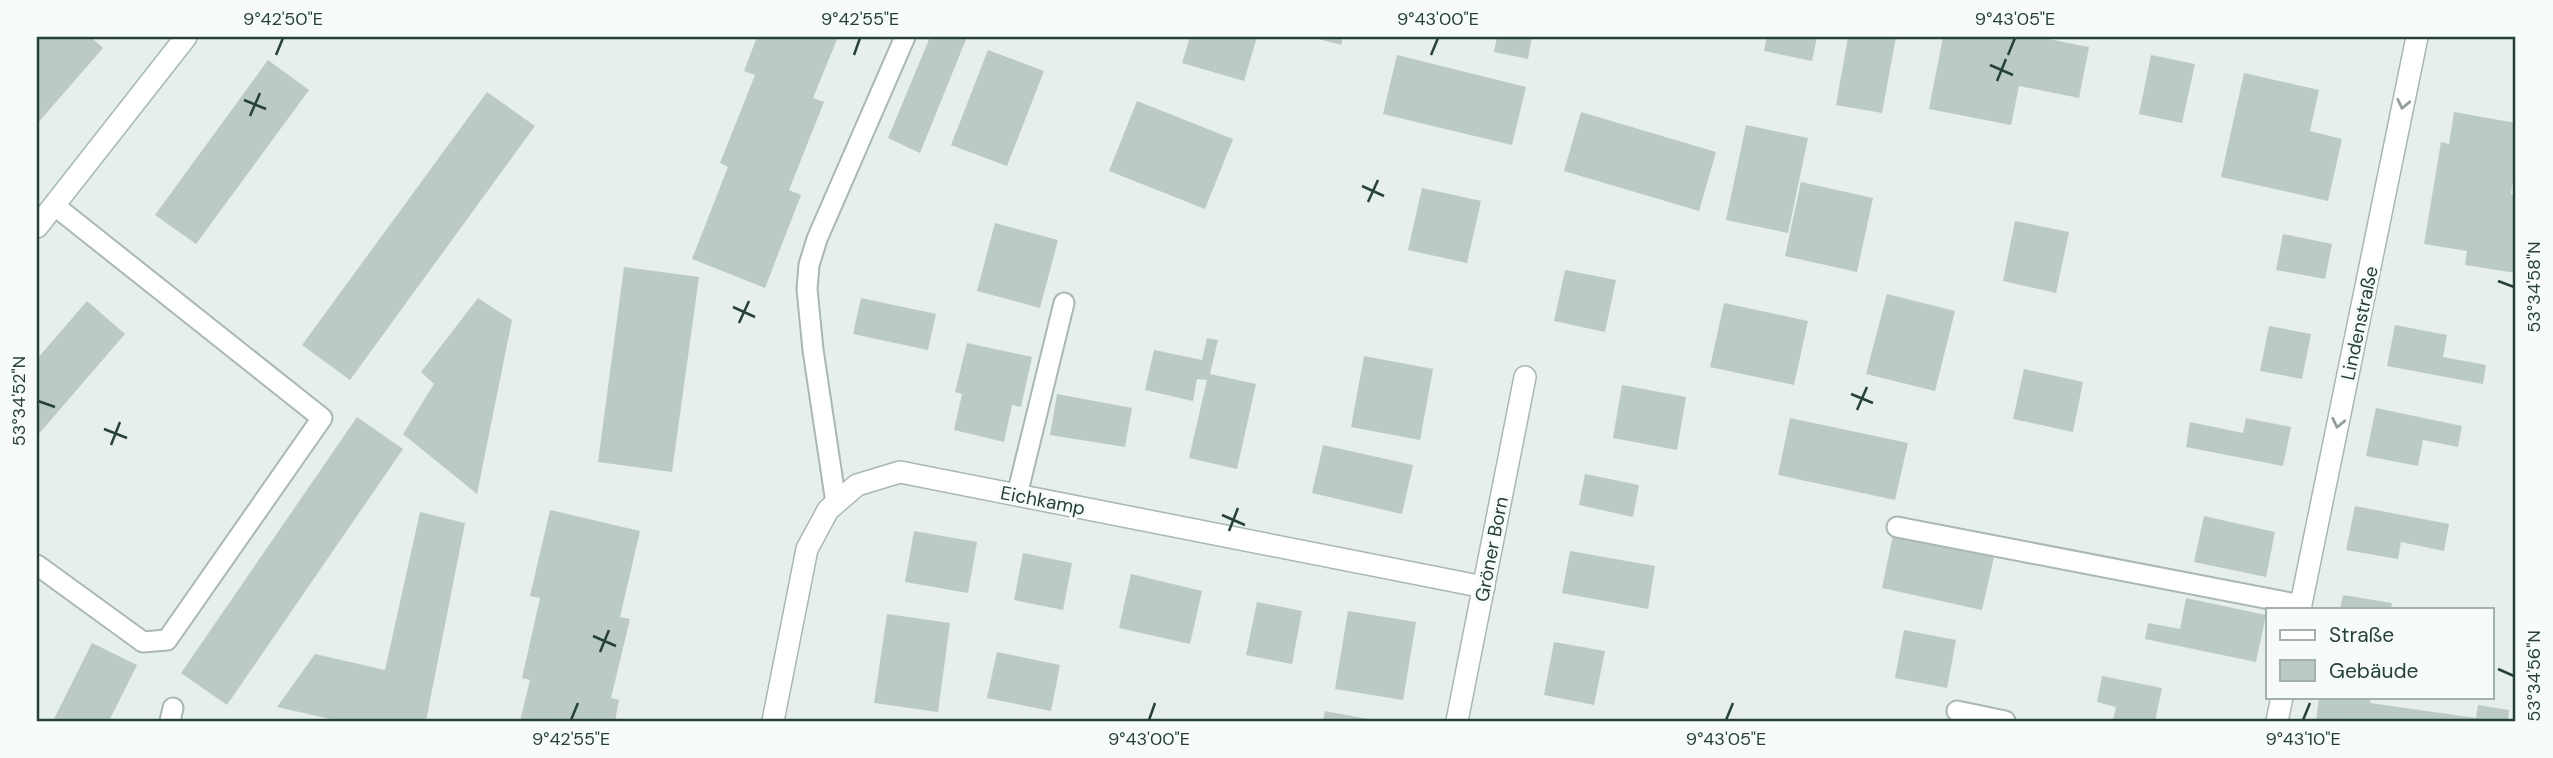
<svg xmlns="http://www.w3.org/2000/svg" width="2553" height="758" viewBox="0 0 2553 758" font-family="'DM Sans',sans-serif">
  <rect width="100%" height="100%" fill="#e6efeb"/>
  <g fill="#bbcac4">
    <path d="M37,37H91L103,48L37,124Z"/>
    <path d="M757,37H838L813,98L824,102L789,190L801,195L765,288L692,259L728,167L720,163L755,75L744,71Z"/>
    <path d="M930,37H967L920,153L888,138Z"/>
    <path d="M1190,37H1257L1244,81L1182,63Z"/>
    <path d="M1311,37H1343L1341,45Z"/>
    <path d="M1497,37H1532L1528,59L1494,52Z"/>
    <path d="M1767,37H1817L1812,61L1764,51Z"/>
    <path d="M1848,37H1896L1882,113L1836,105Z"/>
    <path d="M1943,37H2038L2089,47L2079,98L2019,86L2011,125L1929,109Z"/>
    <path d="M988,50L1044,71L1007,166L951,145Z"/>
    <path d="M1397,55L1526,87L1512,145L1383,114Z"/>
    <path d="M2151,55L2195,64L2182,123L2139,114Z"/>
    <path d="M268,60L309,90L196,244L155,215Z"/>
    <path d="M2244,73L2319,90L2310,131L2342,139L2328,201L2221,177Z"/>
    <path d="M487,92L535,126L350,380L302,345Z"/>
    <path d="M1137,101L1233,139L1205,209L1109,171Z"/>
    <path d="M1581,112L1716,152L1699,211L1564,171Z"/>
    <path d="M2454,112L2516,123V160L2511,194L2516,195V273L2465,265L2467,251L2424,244L2441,142L2449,144Z"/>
    <path d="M1746,125L1808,138L1788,233L1726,220Z"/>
    <path d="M1801,182L1873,198L1857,272L1785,256Z"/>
    <path d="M1422,188L1481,201L1467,263L1408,250Z"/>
    <path d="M2015,221L2069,232L2056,293L2003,281Z"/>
    <path d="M995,223L1058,240L1040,308L977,291Z"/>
    <path d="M2283,234L2332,244L2325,279L2276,270Z"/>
    <path d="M624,267L699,277L672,472L598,462Z"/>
    <path d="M1565,270L1616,280L1605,332L1554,321Z"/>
    <path d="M1887,294L1955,311L1935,391L1866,374Z"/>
    <path d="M478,298L512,320L477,494L403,434L434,384L421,372Z"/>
    <path d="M861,298L936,314L928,350L853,334Z"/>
    <path d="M87,301L125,334L37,436V359Z"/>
    <path d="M1724,303L1808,321L1794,385L1710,367Z"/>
    <path d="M2395,325L2447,335L2443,357L2486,365L2483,384L2387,366Z"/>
    <path d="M2269,326L2311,334L2302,379L2260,371Z"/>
    <path d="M1207,338L1218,340L1210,374L1256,384L1237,469L1189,458L1207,380L1197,379L1193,401L1145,390L1154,350L1202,360Z"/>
    <path d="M967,343L1032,357L1021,407L1012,405L1004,442L954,430L962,394L955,392Z"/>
    <path d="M1364,356L1433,369L1420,440L1351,427Z"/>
    <path d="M2024,369L2083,382L2073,432L2013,419Z"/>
    <path d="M1622,385L1686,397L1677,450L1613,438Z"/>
    <path d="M1057,394L1132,408L1125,447L1050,435Z"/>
    <path d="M2376,408L2462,426L2458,447L2423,440L2418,466L2366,456Z"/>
    <path d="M357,417L403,449L227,705L181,673Z"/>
    <path d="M1790,418L1908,443L1895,500L1778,475Z"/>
    <path d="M2246,418L2291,427L2283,466L2186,447L2190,422L2243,433Z"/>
    <path d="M1323,445L1413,465L1402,514L1312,493Z"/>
    <path d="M1585,474L1639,485L1633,517L1579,505Z"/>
    <path d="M2355,506L2449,524L2444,551L2401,542L2398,559L2346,550Z"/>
    <path d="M550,510L640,531L620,617L630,619L611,698L619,700L615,721H520L530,680L522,678L540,598L530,596Z"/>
    <path d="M420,512L465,523L426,721H339L277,707L315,654L385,670Z"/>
    <path d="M2204,516L2275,532L2266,577L2194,562Z"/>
    <path d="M914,531L977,542L968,593L905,582Z"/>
    <path d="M1893,535L1994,557L1982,610L1882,588Z"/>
    <path d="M1570,551L1655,566L1648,609L1562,593Z"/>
    <path d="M1023,553L1072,563L1063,610L1014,600Z"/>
    <path d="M1131,574L1202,591L1190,644L1119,628Z"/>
    <path d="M2343,595L2392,603L2391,609H2340Z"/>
    <path d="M2186,598L2266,615L2256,662L2145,639L2148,623L2180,629Z"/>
    <path d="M1257,602L1302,611L1292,664L1246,655Z"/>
    <path d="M1348,611L1416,622L1403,700L1335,689Z"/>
    <path d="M887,614L950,623L938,712L874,703Z"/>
    <path d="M1904,630L1956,640L1947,688L1895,678Z"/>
    <path d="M1554,642L1605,651L1594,705L1544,695Z"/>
    <path d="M92,643L137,665L109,721H53Z"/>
    <path d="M997,652L1060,665L1051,711L987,698Z"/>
    <path d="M2102,676L2162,688L2155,721H2113L2116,707L2097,702Z"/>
    <path d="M2319,697H2371L2370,703L2476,718L2478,705L2509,710L2508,721H2316Z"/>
    <path d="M1325,711L1373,720V721H1323Z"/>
  </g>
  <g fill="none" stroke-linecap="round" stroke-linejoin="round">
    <defs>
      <g id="lane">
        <path d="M1017,495L1064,303"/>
        <path d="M836,503L813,350L807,289L809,265L817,239L905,37"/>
        <path d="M1897,527L2301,605"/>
        <path d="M37,565L143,642L167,640L322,418L55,206"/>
        <path d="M1957,711L2005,721"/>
        <path d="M170,721L173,708"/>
      </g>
      <g id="street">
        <path d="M2300,609L2417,37"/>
        <path d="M773,721L807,549L828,510L857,485L900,472L1484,587"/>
        <path d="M1457,721L1525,377"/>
        <path d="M2277,721L2282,697"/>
      </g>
      <path id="secondary" d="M37,227L186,37"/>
    </defs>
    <use href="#lane" stroke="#a8b8b2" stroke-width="23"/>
    <use href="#street" stroke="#a8b8b2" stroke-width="24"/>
    <use href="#secondary" stroke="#a4bbb3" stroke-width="24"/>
    <use href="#lane" stroke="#fff" stroke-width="19"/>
    <use href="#street" stroke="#fff" stroke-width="21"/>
    <use href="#secondary" stroke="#fff" stroke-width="21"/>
  </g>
  <defs><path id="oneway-chevron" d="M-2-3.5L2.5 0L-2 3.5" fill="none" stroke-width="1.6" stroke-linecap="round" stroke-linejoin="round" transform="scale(1.75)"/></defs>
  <g stroke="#92a09c">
    <use href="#oneway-chevron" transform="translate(2403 104) rotate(102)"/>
    <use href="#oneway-chevron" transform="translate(2338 423) rotate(102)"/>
  </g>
  <path fill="none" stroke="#24423a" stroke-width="2.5" d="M276,55L283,38M854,55L860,38M1431,55L1438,38M2008,55L2015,38M1990,65L2013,75M1997,81L2006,59M244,100L266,109M250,116L260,93M1362,186L1384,196M1368,202L1378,180M2498,281L2514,287M733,307L755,317M739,323L749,301M1851,394L1873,403M38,401L55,407M1857,410L1867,387M104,429L127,438M111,445L120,422M1222,515L1245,525M1229,531L1238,508M593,636L616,646M600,652L609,630M2498,669L2514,676M571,720L578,703M1149,720L1155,703M1726,720L1733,703M2303,720L2310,703"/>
  <g text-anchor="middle" stroke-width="6" stroke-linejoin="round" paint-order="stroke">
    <g font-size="19" fill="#24423a" stroke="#f7fbf9">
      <text transform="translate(2359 323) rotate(-78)" y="7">Lindenstraße</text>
      <text transform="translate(1043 500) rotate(11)" y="7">Eichkamp</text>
      <text transform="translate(1491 549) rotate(-79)" y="7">Gröner Born</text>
    </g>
  </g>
  <rect width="2553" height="758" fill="none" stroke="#f7fbf9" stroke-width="77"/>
  <rect x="2266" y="608" width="228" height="91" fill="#f7fbf9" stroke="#a3b1ad" stroke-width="2"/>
  <rect x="2280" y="630" width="35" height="10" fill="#ffffff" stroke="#a3b1ad" stroke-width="2"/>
  <text x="2329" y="642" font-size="21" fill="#24423a">Straße</text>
  <rect x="2280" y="660" width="35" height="21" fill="#bbcac4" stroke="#a3b1ad" stroke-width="2"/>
  <text x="2329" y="678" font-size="21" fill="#24423a">Gebäude</text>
  <rect x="38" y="38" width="2476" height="682" fill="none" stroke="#24423a" stroke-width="2.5"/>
  <g font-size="18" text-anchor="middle" fill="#24423a">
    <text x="283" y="25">9°42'50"E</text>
    <text x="860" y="25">9°42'55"E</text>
    <text x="1438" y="25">9°43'00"E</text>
    <text x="2015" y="25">9°43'05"E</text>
    <text transform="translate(2534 287) rotate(-90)" y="6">53°34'58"N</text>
    <text transform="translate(19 401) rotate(-90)" y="6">53°34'52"N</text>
    <text transform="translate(2534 676) rotate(-90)" y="6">53°34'56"N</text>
    <text x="571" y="745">9°42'55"E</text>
    <text x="1149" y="745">9°43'00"E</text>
    <text x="1726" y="745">9°43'05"E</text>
    <text x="2303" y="745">9°43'10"E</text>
  </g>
</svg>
